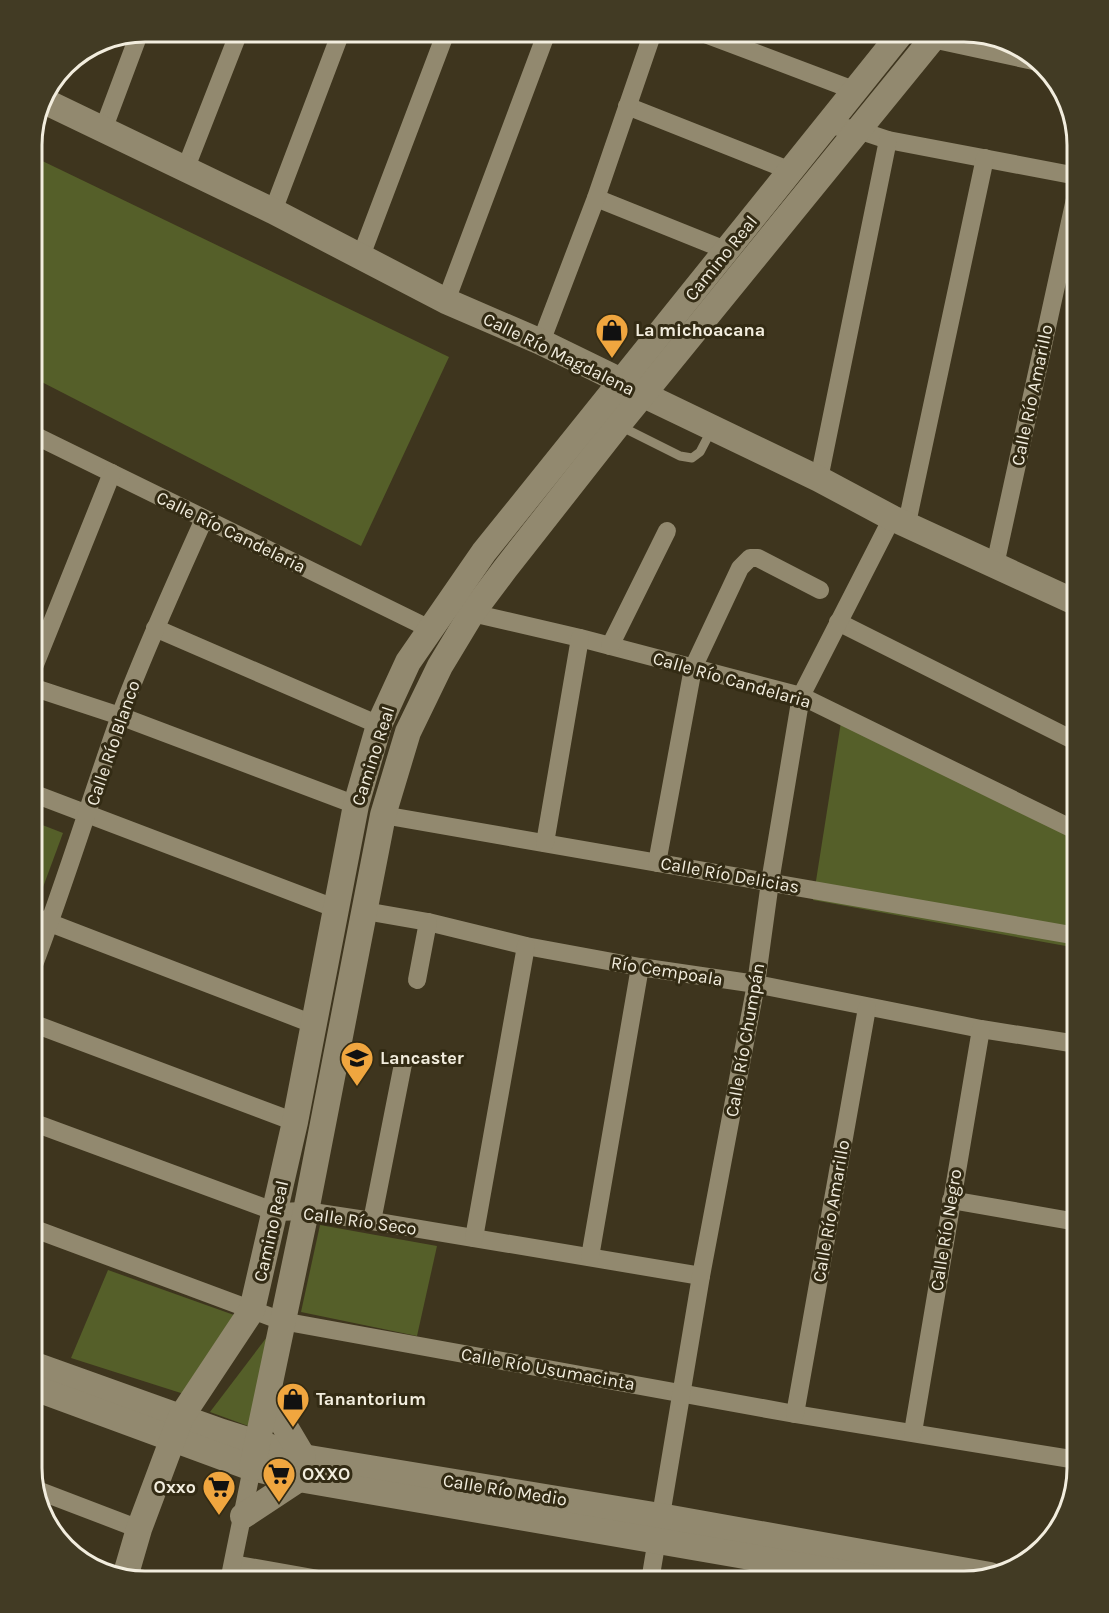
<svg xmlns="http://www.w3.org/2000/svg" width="1109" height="1613" viewBox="0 0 1109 1613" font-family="Karla,sans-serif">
  <rect width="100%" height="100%" fill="#3e351e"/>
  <g fill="#555f29">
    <path d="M32,156L449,357L361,546L32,377Z"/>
    <path d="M841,722L1077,840V948L813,900Z"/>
    <path d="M32,821L63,833L32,917Z"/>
    <path d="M320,1225L437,1246L417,1336L301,1312Z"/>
    <path d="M108,1270L234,1315L184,1394L71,1358Z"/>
    <path d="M273,1329L251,1427L210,1412Z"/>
  </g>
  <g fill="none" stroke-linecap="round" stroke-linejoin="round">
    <path stroke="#92896f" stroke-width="9" d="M620,426L680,456L692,458L700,452L712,429"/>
    <g stroke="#92896f" stroke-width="18">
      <path d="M700,32L856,91"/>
      <path d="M932,39L1038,62"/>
      <path d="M627,106L791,171"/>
      <path d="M828,125L858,130L888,140L1077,176"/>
      <path d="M103,130L139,34"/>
      <path d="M185,170L239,32"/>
      <path d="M596,198L728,251"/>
      <path d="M273,211L341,32"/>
      <path d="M361,256L446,32"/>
      <path d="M446,301L547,32"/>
      <path d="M541,342L596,198L653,32"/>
      <path d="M32,434L430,629"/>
      <path d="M819,479L888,140"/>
      <path d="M907,523L985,158"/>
      <path d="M995,565L1077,190"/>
      <path d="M472,613L580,638L801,696L1077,831"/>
      <path d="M838,622L1077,742"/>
      <path d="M155,628L379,725"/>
      <path d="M610,646L667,531"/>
      <path d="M32,672L112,473"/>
      <path d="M32,687L120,716L356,805"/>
      <path d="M32,793L337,909"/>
      <path d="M383,815L1077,936"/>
      <path d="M545,843L580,638"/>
      <path d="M657,863L693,668L740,568L750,558H758L820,590"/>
      <path d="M365,911L428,922L526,946L640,967L756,984L981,1029L1077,1044"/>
      <path d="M32,916L313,1024"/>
      <path d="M32,970C64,886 90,801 120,716C145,649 175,584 204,519"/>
      <path d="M417,980L428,922"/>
      <path d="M32,1023L295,1122"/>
      <path d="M32,1122L276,1212L306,1211L372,1221L701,1276"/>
      <path d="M951,1200L1077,1222"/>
      <path d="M372,1221L403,1064"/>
      <path d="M32,1228L282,1321L795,1414L1077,1460"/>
      <path d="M474,1238L526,946"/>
      <path d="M590,1257L640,967"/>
      <path d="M795,1414L867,1008"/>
      <path d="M913,1432L981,1029"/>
      <path d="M37,1490L139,1529"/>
      <path d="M233,1564L330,1581"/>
      <path d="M229,1581L252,1468"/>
      <path d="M650,1581L701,1276L756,984L770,882L801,696L892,518"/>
    </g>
    <g stroke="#92896f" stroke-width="26">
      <path d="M42,100L273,211L446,301L541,342L621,381L644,395L819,479L892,518L1077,603"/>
      <path d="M32,1364L222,1432L303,1457L660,1516L990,1575"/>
      <path d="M32,1387L252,1468L299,1479L890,1581"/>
      <path d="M268,1398L303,1457"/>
      <path d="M252,1468L306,1211L383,815L408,732L440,666L472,613L505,569L618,425L938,32"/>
      <path d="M243,1516L299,1479"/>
      <path d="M125,1577L139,1529L181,1417L252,1310L295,1122L356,805L379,725L408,662L484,552L902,32"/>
    </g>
  </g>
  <defs>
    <symbol id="shop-pin" viewBox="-11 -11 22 30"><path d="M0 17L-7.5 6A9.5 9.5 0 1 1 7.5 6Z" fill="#f0a63f" stroke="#332b14"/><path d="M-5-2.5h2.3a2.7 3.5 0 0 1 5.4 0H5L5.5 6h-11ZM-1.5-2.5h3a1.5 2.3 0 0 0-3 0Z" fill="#111"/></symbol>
    <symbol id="school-pin" viewBox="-11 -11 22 30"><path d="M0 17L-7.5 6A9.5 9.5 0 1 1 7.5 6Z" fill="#f0a63f" stroke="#332b14"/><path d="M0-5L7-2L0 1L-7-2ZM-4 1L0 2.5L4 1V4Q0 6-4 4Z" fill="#111"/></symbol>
    <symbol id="supermarket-pin" viewBox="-11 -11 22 30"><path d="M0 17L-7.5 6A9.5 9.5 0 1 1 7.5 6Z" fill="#f0a63f" stroke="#332b14"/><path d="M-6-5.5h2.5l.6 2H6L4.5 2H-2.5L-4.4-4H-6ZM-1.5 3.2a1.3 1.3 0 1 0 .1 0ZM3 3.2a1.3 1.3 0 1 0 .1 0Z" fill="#111"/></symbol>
  </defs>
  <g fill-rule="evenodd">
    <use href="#shop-pin" x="593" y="311" width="38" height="52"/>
    <use href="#school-pin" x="338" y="1039" width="38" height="52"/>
    <use href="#shop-pin" x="274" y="1380" width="38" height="52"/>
    <use href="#supermarket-pin" x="260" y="1455" width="38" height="52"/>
    <use href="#supermarket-pin" x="200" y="1468" width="38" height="52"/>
  </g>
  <g text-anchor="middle" stroke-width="6" stroke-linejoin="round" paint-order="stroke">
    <g font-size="18" fill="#f2edde" stroke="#332b14">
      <text transform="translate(721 258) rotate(-51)" y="6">Camino Real</text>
      <text transform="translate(559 354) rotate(26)" y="6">Calle Río Magdalena</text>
      <text transform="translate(1032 395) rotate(-78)" y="6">Calle Río Amarillo</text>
      <text transform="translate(231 532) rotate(26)" y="6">Calle Río Candelaria</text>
      <text transform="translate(732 680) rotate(16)" y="6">Calle Río Candelaria</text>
      <text transform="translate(113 743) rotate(-71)" y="6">Calle Río Blanco</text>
      <text transform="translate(373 756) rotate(-72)" y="6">Camino Real</text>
      <text transform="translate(730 875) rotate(10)" y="6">Calle Río Delicias</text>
      <text transform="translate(667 971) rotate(9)" y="6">Río Cempoala</text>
      <text transform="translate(745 1040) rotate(-80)" y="6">Calle Río Chumpán</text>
      <text transform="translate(831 1211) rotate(-80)" y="6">Calle Río Amarillo</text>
      <text transform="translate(360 1221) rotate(8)" y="6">Calle Río Seco</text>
      <text transform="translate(946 1230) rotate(-81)" y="6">Calle Río Negro</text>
      <text transform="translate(271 1231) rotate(-77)" y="6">Camino Real</text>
      <text transform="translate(548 1369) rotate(10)" y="6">Calle Río Usumacinta</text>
      <text transform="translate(505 1490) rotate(9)" y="6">Calle Río Medio</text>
    </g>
    <g font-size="18" font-weight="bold" fill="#f2edde" stroke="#332b14" text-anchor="start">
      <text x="635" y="336">La michoacana</text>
      <text x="380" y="1064">Lancaster</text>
      <text x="316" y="1405">Tanantorium</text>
      <text x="302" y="1480">OXXO</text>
      <text x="196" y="1493" text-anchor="end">Oxxo</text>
    </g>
  </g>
  <path d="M0 0H1109V1613H0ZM145 42H964A103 103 0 0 1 1067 145V1468A103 103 0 0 1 964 1571H145A103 103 0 0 1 42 1468V145A103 103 0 0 1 145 42Z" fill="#423b24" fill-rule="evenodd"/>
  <path fill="none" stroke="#f2edde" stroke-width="3" d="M145 42H964A103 103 0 0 1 1067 145V1468A103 103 0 0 1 964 1571H145A103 103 0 0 1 42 1468V145A103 103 0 0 1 145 42Z"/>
</svg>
